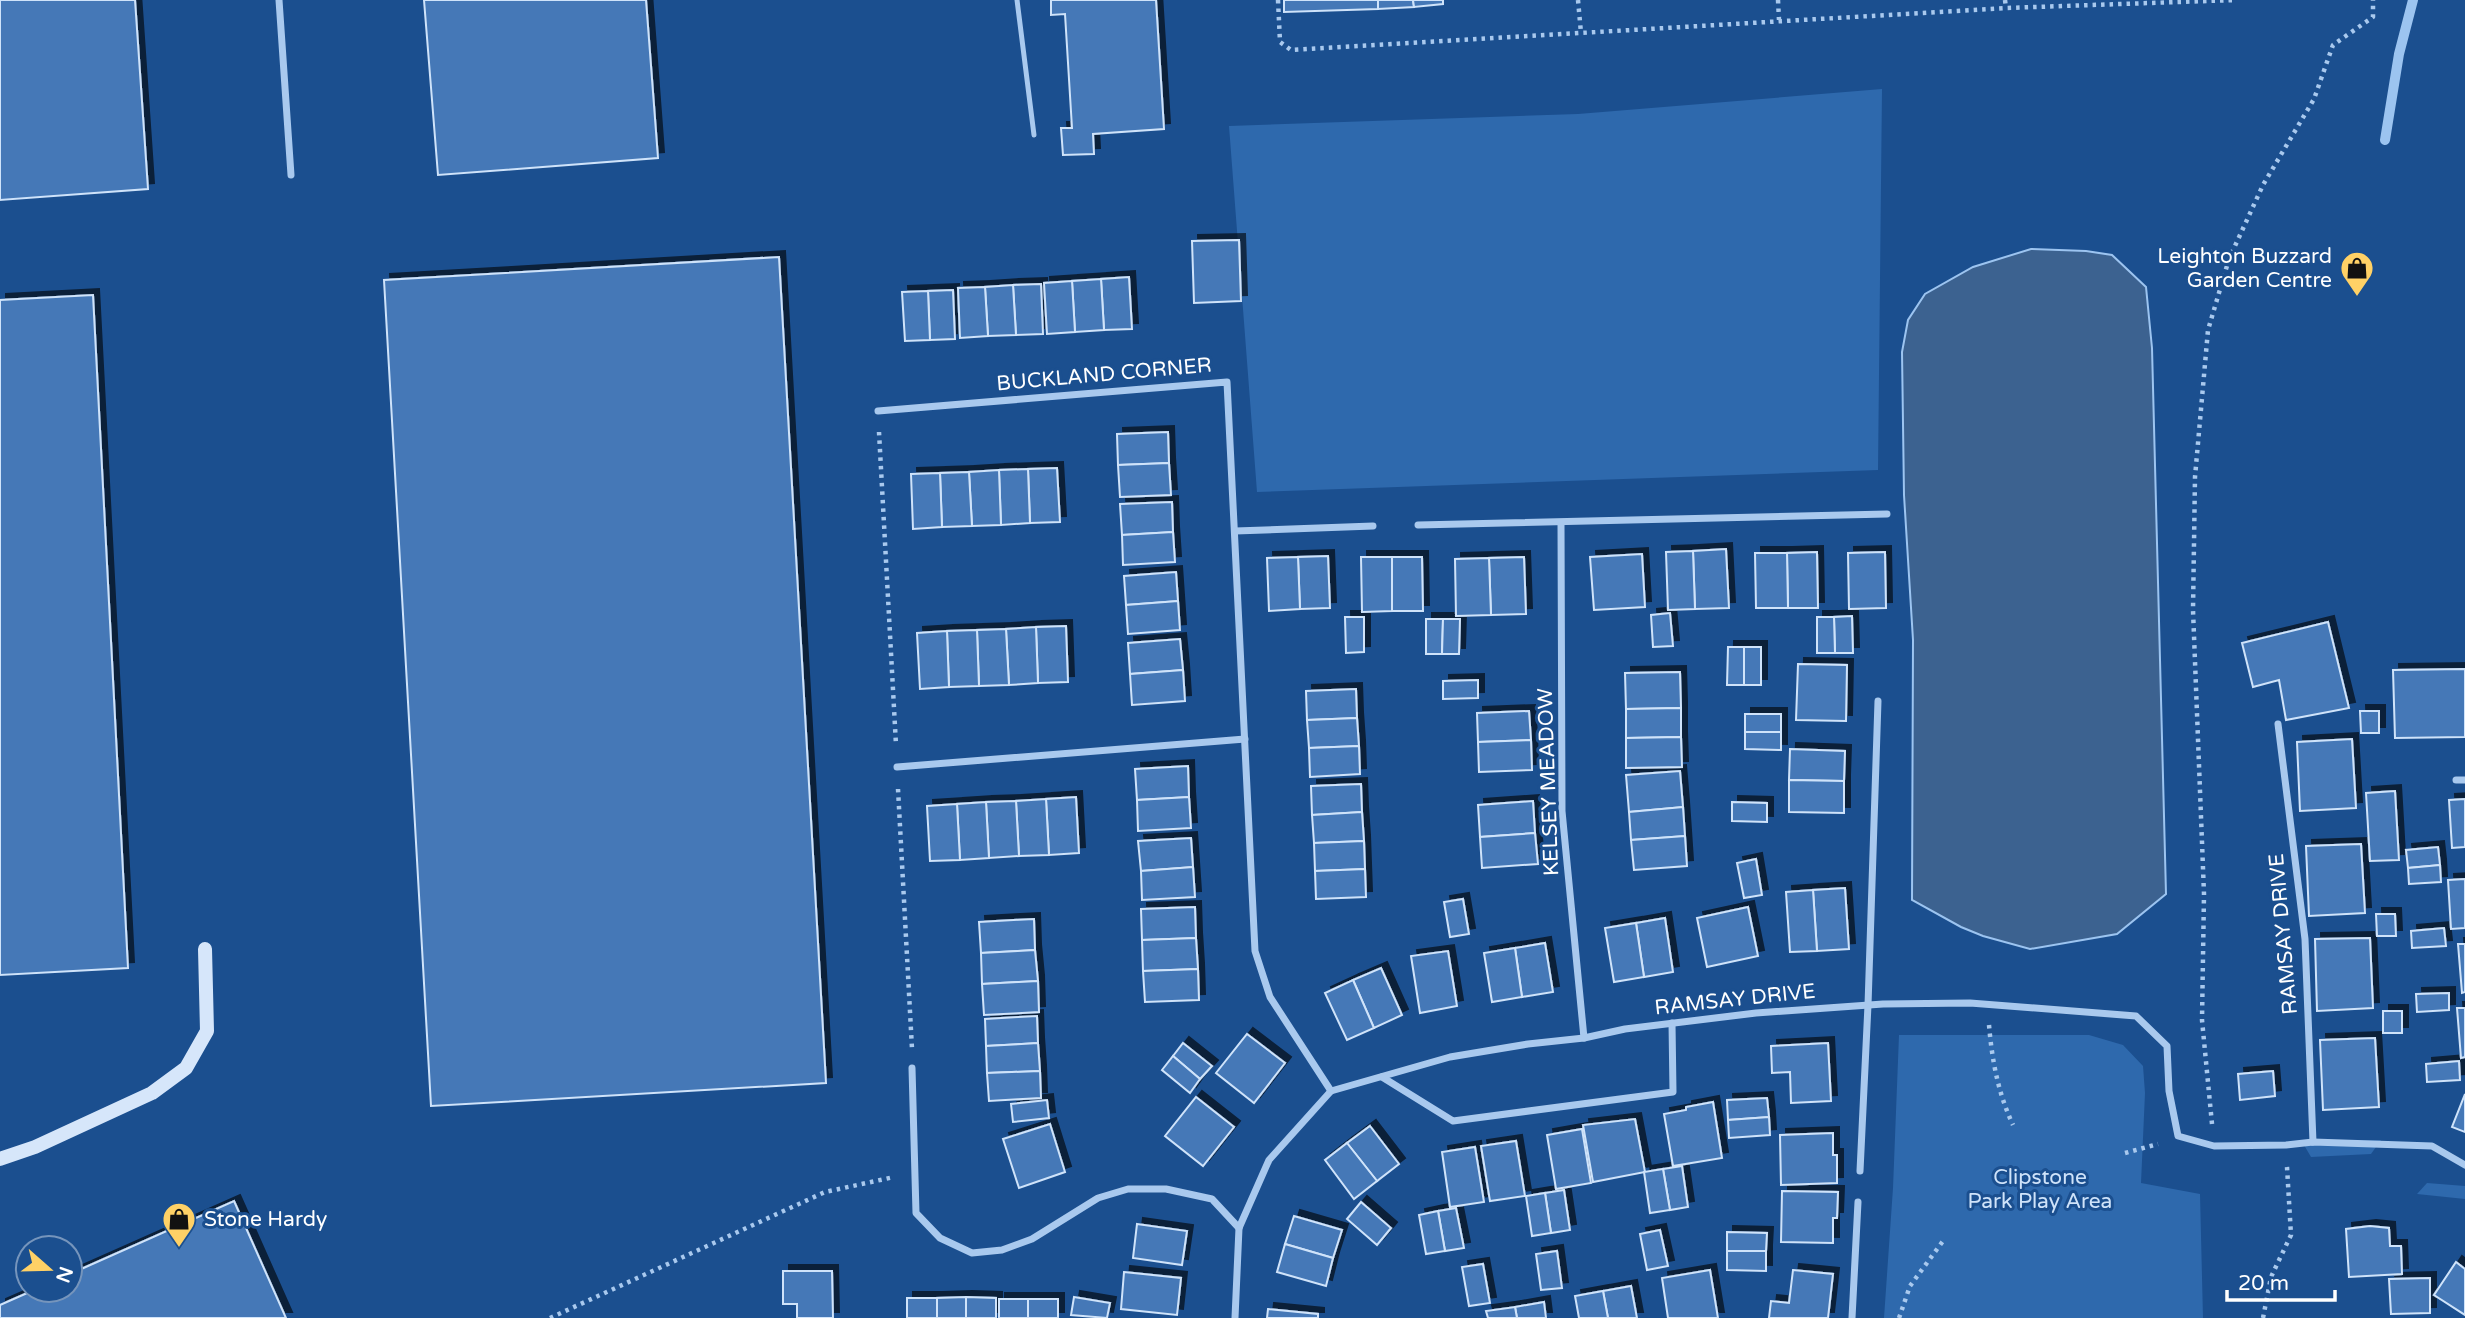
<svg xmlns="http://www.w3.org/2000/svg" width="2465" height="1318" viewBox="0 0 2465 1318" font-family="'Varela Round',sans-serif">
  <defs>
    <filter id="shadow"><feDropShadow dx="6" dy="-6" stdDeviation="0" flood-color="#0009"/></filter>
  </defs>
  <rect width="100%" height="100%" fill="#1b4f8f"/>
  <g fill="#2e69ad">
    <path d="M1882,89L1878,470L1257,492L1229,126L1578,114Z"/>
    <path d="M1899,1035H2089L2123,1045L2143,1066L2145,1093L2141,1183L2200,1194L2203,1318H1884L1893,1188Z"/>
    <path d="M2381,1140L2371,1154L2311,1157L2304,1145L2313,1142Z"/>
    <path d="M2427,1183L2465,1186V1199L2417,1194Z"/>
  </g>
  <path fill="#3c6290" stroke="#9cc4f0" stroke-width="2" d="M2031,249L2086,251L2112,255L2146,287L2152,348L2166,894L2117,934L2030,949L1983,936L1961,927L1912,900L1913,640L1904,495L1902,352L1908,320L1925,294L1973,267Z"/>
  <g fill="none" stroke-linecap="round" stroke-linejoin="round">
    <path stroke="#9cc4f0" stroke-width="10" d="M2385,140L2399,54L2413,0"/>
  </g>
  <g fill="#4478b7" stroke="#cfe3fa" stroke-width="2" filter="url(#shadow)">
    <path d="M0,0H135L148,189L0,200Z"/>
    <path d="M424,0H646L658,158L438,175Z"/>
    <path d="M1051,0H1156L1164,129L1093,134L1094,154L1063,155L1061,128H1072L1065,14L1051,15Z"/>
    <path d="M1284,0H1378V9L1284,12Z"/>
    <path d="M1378,0H1413L1414,7L1378,9Z"/>
    <path d="M1413,0H1443V4L1414,7Z"/>
    <path d="M1239,240L1241,301L1194,303L1192,241Z"/>
    <path d="M779,257L826,1083L431,1106L384,280Z"/>
    <path d="M1129,277L1132,329L1104,330L1101,279Z"/>
    <path d="M1101,279L1104,330L1075,332L1072,281Z"/>
    <path d="M1072,281L1075,332L1047,334L1044,283Z"/>
    <path d="M1041,284L1043,334L1016,335L1013,285Z"/>
    <path d="M1013,285L1016,335L988,336L985,287Z"/>
    <path d="M985,287L988,336L960,338L958,288Z"/>
    <path d="M953,290L955,339L930,340L928,291Z"/>
    <path d="M928,291L930,340L905,341L902,292Z"/>
    <path d="M93,295L128,968L0,975V300Z"/>
    <path d="M1168,432L1169,463L1118,465L1117,434Z"/>
    <path d="M1169,463L1171,495L1120,497L1118,465Z"/>
    <path d="M1057,468L1060,522L1030,523L1028,469Z"/>
    <path d="M1028,469L1030,523L1001,525L999,470Z"/>
    <path d="M999,470L1001,525L972,526L969,472Z"/>
    <path d="M969,472L972,526L942,527L940,473Z"/>
    <path d="M940,473L942,527L913,529L911,474Z"/>
    <path d="M1172,502L1173,532L1122,535L1120,504Z"/>
    <path d="M1173,532L1175,562L1123,565L1122,535Z"/>
    <path d="M1726,549L1729,608L1695,609L1693,551Z"/>
    <path d="M1693,551L1695,609L1668,610L1666,552Z"/>
    <path d="M1817,552L1818,608H1788L1787,553Z"/>
    <path d="M1885,552L1886,608L1849,609L1848,553Z"/>
    <path d="M1755,553H1787L1788,608H1756Z"/>
    <path d="M1642,554L1645,607L1594,610L1590,557Z"/>
    <path d="M1328,556L1330,608L1300,609L1298,557Z"/>
    <path d="M1298,557L1300,609L1269,611L1267,558Z"/>
    <path d="M1361,557H1392V611L1362,612Z"/>
    <path d="M1392,557H1422L1423,611H1392Z"/>
    <path d="M1524,557L1526,614L1491,615L1489,558Z"/>
    <path d="M1489,558L1491,615L1456,616L1455,559Z"/>
    <path d="M1176,572L1178,601L1126,605L1124,576Z"/>
    <path d="M1178,601L1180,630L1128,634L1126,605Z"/>
    <path d="M1670,613L1673,646L1653,647L1651,615Z"/>
    <path d="M1852,616L1853,653H1835L1834,617Z"/>
    <path d="M1345,617H1364V652L1346,653Z"/>
    <path d="M1817,617H1834L1835,653H1817Z"/>
    <path d="M1426,619H1443L1442,654H1426Z"/>
    <path d="M1443,619H1460L1459,654H1442Z"/>
    <path d="M2328,622L2349,708L2286,720L2279,680L2253,687L2242,643Z"/>
    <path d="M1066,626L1068,682L1038,683L1036,627Z"/>
    <path d="M1036,627L1038,683L1009,685L1006,629Z"/>
    <path d="M1006,629L1009,685L979,686L977,630Z"/>
    <path d="M977,630L979,686L949,687L947,631Z"/>
    <path d="M947,631L949,687L920,689L917,633Z"/>
    <path d="M1180,639L1183,670L1130,674L1128,643Z"/>
    <path d="M1728,647H1744V685H1727Z"/>
    <rect x="1744" y="647" width="17" height="38"/>
    <path d="M1798,664L1847,665L1846,721L1796,720Z"/>
    <path d="M2465,669V737L2395,738L2393,670Z"/>
    <path d="M1183,670L1185,701L1132,705L1130,674Z"/>
    <path d="M1680,672L1681,708L1626,709L1625,673Z"/>
    <path d="M1478,680V698L1443,699V681Z"/>
    <path d="M1356,689L1357,718L1307,720L1306,691Z"/>
    <path d="M1681,708V737L1626,738V709Z"/>
    <path d="M1529,711L1531,740L1478,742L1477,713Z"/>
    <path d="M2360,711H2379V733H2361Z"/>
    <rect x="1745" y="714" width="36" height="18"/>
    <path d="M1357,718L1359,746L1309,748L1307,720Z"/>
    <path d="M1745,732H1781V750L1745,749Z"/>
    <path d="M1681,737L1682,767L1626,768V738Z"/>
    <path d="M2352,739L2356,808L2300,811L2297,742Z"/>
    <path d="M1531,740L1532,770L1479,772L1478,742Z"/>
    <path d="M1359,746L1360,774L1310,777L1309,748Z"/>
    <path d="M1790,749L1845,751L1844,781L1789,780Z"/>
    <path d="M1188,766L1189,797L1137,800L1135,769Z"/>
    <path d="M1680,771L1683,807L1629,812L1626,775Z"/>
    <path d="M1789,780L1844,781V813L1789,812Z"/>
    <path d="M1361,784L1362,812L1312,815L1311,786Z"/>
    <path d="M2395,791L2399,860L2370,861L2366,793Z"/>
    <path d="M1076,797L1079,853L1049,855L1046,799Z"/>
    <path d="M1189,797L1191,828L1138,831L1137,800Z"/>
    <path d="M1046,799L1049,855L1019,856L1016,801Z"/>
    <path d="M2465,799V847L2452,848L2449,800Z"/>
    <path d="M1016,801L1019,856L989,858L986,802Z"/>
    <path d="M1533,801L1535,833L1480,837L1478,805Z"/>
    <path d="M986,802L989,858L960,860L957,804Z"/>
    <path d="M1732,802L1767,803V822L1732,821Z"/>
    <path d="M957,804L960,860L930,861L927,806Z"/>
    <path d="M1683,807L1685,836L1631,840L1629,812Z"/>
    <path d="M1362,812L1364,841L1314,843L1312,815Z"/>
    <path d="M1535,833L1538,864L1482,868L1480,837Z"/>
    <path d="M1685,836L1687,866L1634,870L1631,840Z"/>
    <path d="M1191,838L1193,867L1141,871L1138,841Z"/>
    <path d="M1364,841L1365,869L1315,871L1314,843Z"/>
    <path d="M2361,844L2365,913L2309,916L2306,846Z"/>
    <path d="M2438,847L2440,865L2408,868L2406,850Z"/>
    <path d="M1756,859L1762,895L1744,898L1737,863Z"/>
    <path d="M2440,865L2441,882L2409,884L2408,868Z"/>
    <path d="M1193,867L1195,897L1142,900L1141,871Z"/>
    <path d="M1365,869L1366,897L1316,899L1315,871Z"/>
    <path d="M2465,879V928L2451,929L2448,880Z"/>
    <path d="M1845,888L1849,949L1817,951L1813,890Z"/>
    <path d="M1813,890L1817,951L1790,952L1786,892Z"/>
    <path d="M1463,899L1469,934L1450,937L1444,902Z"/>
    <path d="M1195,907L1196,938L1142,940L1141,909Z"/>
    <path d="M1748,907L1758,956L1707,967L1697,918Z"/>
    <path d="M2376,914H2395L2396,936H2377Z"/>
    <path d="M1665,918L1673,972L1644,977L1636,923Z"/>
    <path d="M1034,919L1035,950L981,953L979,922Z"/>
    <path d="M1636,923L1644,977L1614,982L1605,928Z"/>
    <path d="M2444,928L2446,946L2412,948L2411,931Z"/>
    <path d="M1196,938L1198,969L1143,971L1142,940Z"/>
    <path d="M2370,938L2373,1008L2317,1011L2315,939Z"/>
    <path d="M1545,943L1553,992L1522,997L1515,948Z"/>
    <path d="M2458,944H2465V992L2462,993Z"/>
    <path d="M1515,948L1522,997L1492,1002L1484,953Z"/>
    <path d="M1035,950L1038,981L982,984L981,953Z"/>
    <path d="M1448,951L1457,1006L1420,1013L1411,956Z"/>
    <path d="M1381,968L1402,1015L1374,1028L1353,980Z"/>
    <path d="M1198,969L1199,1000L1145,1002L1143,971Z"/>
    <path d="M1353,980L1374,1028L1347,1040L1325,993Z"/>
    <path d="M1038,981L1039,1012L984,1015L982,984Z"/>
    <path d="M2449,993V1010L2417,1012L2416,994Z"/>
    <path d="M2457,1008H2465V1057L2461,1058Z"/>
    <rect x="2383" y="1011" width="19" height="22"/>
    <path d="M1037,1016L1038,1043L986,1046L985,1019Z"/>
    <path d="M1247,1034L1285,1063L1254,1103L1216,1073Z"/>
    <path d="M2375,1038L2379,1107L2323,1110L2320,1040Z"/>
    <path d="M1038,1043L1040,1071L987,1073L986,1046Z"/>
    <path d="M1183,1043L1212,1066L1200,1079L1173,1056Z"/>
    <path d="M1828,1043L1831,1101L1791,1103L1790,1072L1772,1073L1771,1046Z"/>
    <path d="M1173,1056L1200,1079L1190,1093L1162,1070Z"/>
    <path d="M2459,1061L2460,1080L2427,1082L2426,1064Z"/>
    <path d="M1040,1071L1041,1098L989,1101L987,1073Z"/>
    <path d="M2273,1071L2275,1096L2240,1100L2238,1074Z"/>
    <path d="M2465,1094V1132L2452,1127Z"/>
    <path d="M1196,1097L1234,1127L1203,1166L1165,1136Z"/>
    <path d="M1767,1098L1769,1117L1728,1120L1727,1100Z"/>
    <path d="M1047,1100L1049,1118L1013,1122L1011,1104Z"/>
    <path d="M1713,1102L1722,1158L1673,1166L1664,1114L1686,1110V1107Z"/>
    <path d="M1769,1117L1770,1135L1729,1138L1728,1120Z"/>
    <path d="M1635,1119L1645,1172L1593,1182L1583,1125Z"/>
    <path d="M1050,1124L1065,1172L1019,1188L1003,1139Z"/>
    <path d="M1370,1126L1399,1164L1377,1181L1347,1143Z"/>
    <path d="M1582,1129L1591,1183L1556,1189L1547,1135Z"/>
    <path d="M1833,1133V1155H1837V1183L1781,1185L1780,1135Z"/>
    <path d="M1516,1141L1525,1196L1490,1201L1481,1146Z"/>
    <path d="M1347,1143L1377,1181L1354,1199L1325,1160Z"/>
    <path d="M1475,1147L1484,1202L1450,1207L1442,1152Z"/>
    <path d="M1682,1166L1688,1207L1670,1210L1663,1169Z"/>
    <path d="M1663,1169L1670,1210L1650,1213L1644,1172Z"/>
    <path d="M1564,1190L1570,1230L1551,1233L1545,1193Z"/>
    <path d="M1782,1191L1838,1192L1837,1218H1833V1243L1781,1242Z"/>
    <path d="M1545,1193L1551,1233L1532,1236L1526,1196Z"/>
    <path d="M234,1201L286,1318H0V1305L34,1290H70V1274Z"/>
    <path d="M1361,1202L1391,1228L1377,1245L1347,1219Z"/>
    <path d="M1456,1208L1464,1248L1445,1251L1438,1211Z"/>
    <path d="M1438,1211L1445,1251L1426,1254L1419,1215Z"/>
    <path d="M1294,1216L1342,1230L1333,1258L1285,1244Z"/>
    <path d="M1137,1224L1187,1231L1182,1265L1133,1258Z"/>
    <path d="M2370,1226L2389,1228L2390,1246H2401L2402,1274L2349,1277L2346,1229Z"/>
    <path d="M1660,1230L1668,1266L1647,1270L1640,1234Z"/>
    <path d="M1727,1232L1767,1233L1766,1251H1727Z"/>
    <path d="M1285,1244L1333,1258L1326,1286L1277,1272Z"/>
    <path d="M1557,1251L1562,1288L1541,1290L1536,1254Z"/>
    <path d="M1727,1251H1766V1271L1727,1270Z"/>
    <path d="M2456,1262L2465,1269V1315L2434,1295Z"/>
    <path d="M1483,1264L1490,1303L1469,1306L1462,1267Z"/>
    <path d="M1710,1270L1718,1318H1668L1662,1278Z"/>
    <path d="M1793,1270L1833,1274L1828,1318H1769L1771,1301L1789,1303Z"/>
    <path d="M783,1271H832L833,1318H797V1304H783Z"/>
    <path d="M1124,1272L1181,1278L1177,1315L1121,1309Z"/>
    <path d="M2430,1278V1313L2391,1314L2389,1279Z"/>
    <path d="M1631,1286L1637,1318H1608L1603,1291Z"/>
    <path d="M1603,1291L1608,1318H1579L1575,1296Z"/>
    <path d="M966,1297L996,1298V1318H966Z"/>
    <path d="M966,1297V1318H937V1298Z"/>
    <path d="M1074,1297L1110,1303L1107,1318L1071,1315Z"/>
    <rect x="907" y="1298" width="30" height="20"/>
    <rect x="999" y="1299" width="29" height="19"/>
    <rect x="1028" y="1299" width="30" height="19"/>
    <path d="M1544,1302L1546,1318H1517L1515,1307Z"/>
    <path d="M1515,1307L1517,1318H1488L1486,1311Z"/>
    <path d="M1268,1309L1318,1314V1318H1267Z"/>
  </g>
  <g fill="none" stroke-linecap="round" stroke-linejoin="round">
    <g stroke="#a9c9ee" stroke-width="4.5" stroke-dasharray="3.5 5" stroke-linecap="butt">
      <path d="M1278,0L1280,42L1291,50L2006,8L2236,0"/>
      <path d="M1578,0L1581,33"/>
      <path d="M1778,0L1779,20"/>
      <path d="M2005,0L2006,8"/>
      <path d="M879,432L896,745"/>
      <path d="M898,789L912,1049"/>
      <path d="M1989,1025C1992,1060 1998,1093 2013,1125"/>
      <path d="M2212,1124L2202,1020L2204,894L2193,610L2195,477L2208,330L2229,259L2263,185L2314,99L2333,45L2373,17V0"/>
      <path d="M2125,1153L2158,1144"/>
      <path d="M550,1318L825,1192L894,1177"/>
      <path d="M1899,1318L1910,1286L1943,1241"/>
      <path d="M2263,1318L2271,1277L2291,1235L2287,1167"/>
    </g>
    <path stroke="#a9c9ee" stroke-width="5" d="M1017,0L1034,135"/>
    <g stroke="#a9c9ee" stroke-width="7">
      <path d="M279,0L291,175"/>
      <path d="M878,411L1227,382L1255,951L1270,997L1331,1091"/>
      <path d="M1561,523L1562,811L1584,1038"/>
      <path d="M1418,525L1887,514"/>
      <path d="M1235,531L1373,526"/>
      <path d="M2278,724L2305,939L2313,1142"/>
      <path d="M897,767L1245,739"/>
      <path d="M2456,780H2465"/>
      <path d="M912,1068L916,1213L940,1238L972,1253L1002,1250L1032,1239L1098,1198L1128,1189H1166L1212,1199L1239,1228"/>
      <path d="M1382,1077L1453,1121L1673,1092L1672,1023"/>
      <path d="M1860,1171L1868,1005L1878,701"/>
      <path d="M1235,1318L1239,1228L1269,1160L1331,1091L1450,1057L1528,1044L1584,1038L1625,1029L1756,1013L1883,1004L1970,1003L2136,1016L2167,1046L2169,1091L2178,1136L2214,1146L2286,1145L2313,1142L2432,1146L2465,1165"/>
      <path d="M1852,1318L1858,1202"/>
    </g>
    <path stroke="#d6e6fa" stroke-width="14" d="M0,1159L35,1147L152,1093L186,1068L207,1031L205,949"/>
  </g>
  <defs>
    <symbol id="shop-pin" viewBox="-11 -11 22 30"><path d="M0 17L-7.5 6A9.5 9.5 0 1 1 7.5 6Z" fill="#ffd166" stroke="#1b4f8f"/><path d="M-5-2.5h2.3a2.7 3.5 0 0 1 5.4 0H5L5.5 6h-11ZM-1.5-2.5h3a1.5 2.3 0 0 0-3 0Z" fill="#111"/></symbol>
  </defs>
  <g fill-rule="evenodd">
    <use href="#shop-pin" x="2338" y="249" width="38" height="52"/>
    <use href="#shop-pin" x="160" y="1200" width="38" height="52"/>
  </g>
  <g text-anchor="middle" stroke-width="6" stroke-linejoin="round" paint-order="stroke">
    <g font-size="21" fill="#fff" stroke="#1b4f8f" text-anchor="end">
      <text x="2332" y="263">Leighton Buzzard<tspan x="2332" dy="24">Garden Centre</tspan></text>
      <text x="204" y="1226" text-anchor="start">Stone Hardy</text>
    </g>
    <g font-size="21" fill="#fff" stroke="#1b4f8f">
      <text transform="translate(1104 374) rotate(-5)" y="7">BUCKLAND CORNER</text>
      <text transform="translate(1548 782) rotate(-92)" y="7">KELSEY MEADOW</text>
      <text transform="translate(2283 934) rotate(-95)" y="7">RAMSAY DRIVE</text>
      <text transform="translate(1735 999) rotate(-6)" y="7">RAMSAY DRIVE</text>
    </g>
    <g font-size="21" fill="#cfe3fa" stroke="#1b4f8f">
      <text x="2040" y="1184">Clipstone<tspan x="2040" dy="24">Park Play Area</tspan></text>
    </g>
  </g>
  <g transform="translate(49 1269) rotate(110)"><circle r="33" fill="#1b4f8f" stroke="#7695bc" stroke-width="2"/>
  <path d="M0-5L12 26L0 18L-12 26Z" fill="#ffd166"/>
  <text y="-10" font-size="19" font-weight="bold" text-anchor="middle" fill="#ffffff">N</text>
  </g>
  <path d="M2227 1290v10h108v-10" fill="none" stroke="#ffffff" stroke-width="3.5"/>
  <text x="2238" y="1290" font-size="21" fill="#ffffff" stroke="#1b4f8f" stroke-width="5" paint-order="stroke">20 m</text>
</svg>
